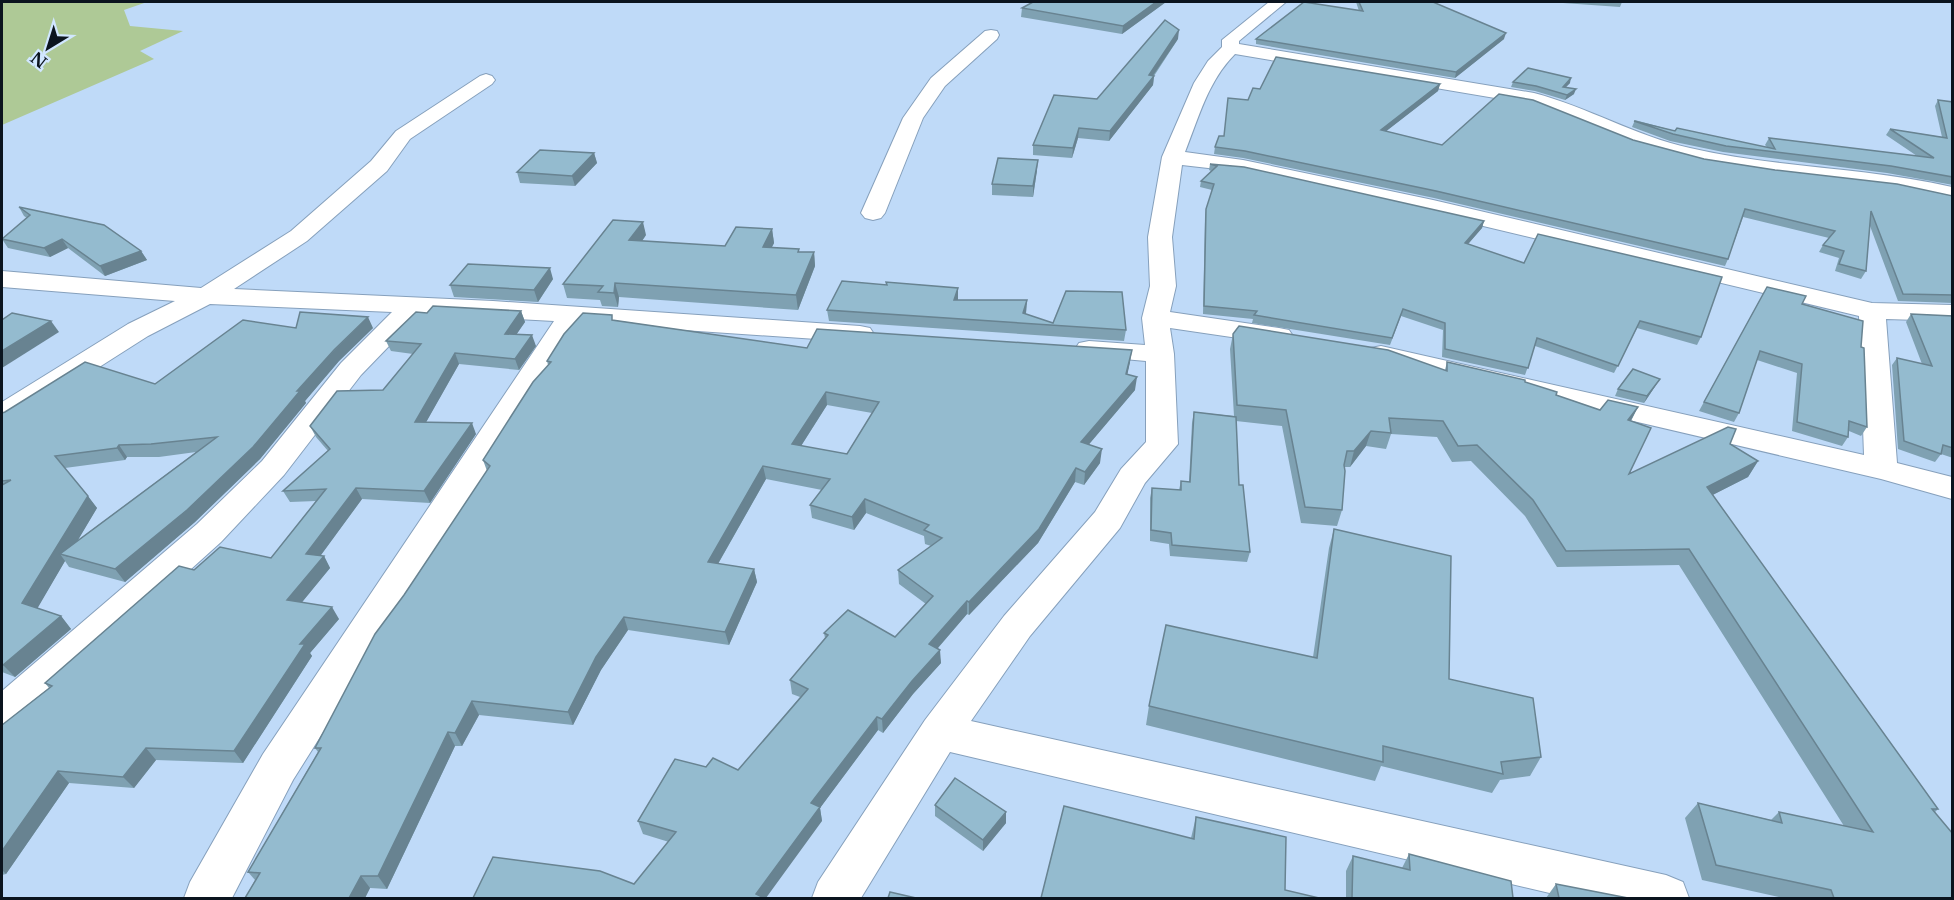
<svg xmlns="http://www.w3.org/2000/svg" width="1954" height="900" viewBox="0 0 1954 900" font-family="'Libre Baskerville',serif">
  <rect width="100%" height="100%" fill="#bfdaf8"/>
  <path fill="#aec996" d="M2,2H147L124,10L130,26L183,31L140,51L154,59L2,125Z"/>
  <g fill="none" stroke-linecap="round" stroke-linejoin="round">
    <defs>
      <g id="minor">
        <path d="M1269,2H1286L1239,41V44L1534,93C1588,107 1635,136 1690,148C1776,168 1866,167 1952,187V201L1893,189L1772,175L1701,163L1631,144L1531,104L1235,54C1208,81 1199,117 1185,152L1243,160L1433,200L1872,303L1952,305V321L1886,319L1897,463L1952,477V499L1881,479L1381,362L1371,360L1367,354L1371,348L1381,346L1864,455L1859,316L1433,214L1243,172L1182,165L1172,237L1176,286L1170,312L1279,328L1289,330L1293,336L1289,342L1279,344L1170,328L1174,354L1178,444L1145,483L1120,528L1030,636L971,721L1666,875L1683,882L1689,898H1571L950,752L861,898H812L818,882L925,720L1004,616L1095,512L1121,469L1146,442V361L1079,355L1075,349L1079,343L1089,341L1145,345L1142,318L1150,286L1148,237L1162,157L1194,83L1208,61L1222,47V40Z"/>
        <path d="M991,30L997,31L999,35L997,39L945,86L923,118L885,213L881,218L873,220L865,218L861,213L903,118L931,78L985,31Z"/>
        <path d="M486,74L492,76L495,80L492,84L410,139L387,171L307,241L234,289L493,301L860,326L870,328L874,334L870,340L860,342L580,323L293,780L232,898H184L190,882L263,754L554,321L420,314L361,375L284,475L221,542L16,727L2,732V691L197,524L262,461L341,363L392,312L210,304L148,336L13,422L2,424V402L128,324L175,301L2,287V271L201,288L291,231L371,161L396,131L480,76Z"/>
      </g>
    </defs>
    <use href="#minor" stroke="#86a0bc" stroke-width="2"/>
    <use href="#minor" fill="#fff" fill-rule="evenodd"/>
  </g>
  <g fill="#7fa1b2" fill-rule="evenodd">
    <path d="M1166,2L1122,34L1021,17L1022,8Z"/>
    <path d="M1356,2H1433L1504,39L1455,78L1256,44V39L1359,11Z"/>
    <path d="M1562,2H1622L1620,7L1563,3Z"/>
    <path d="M1178,39L1154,76L1153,85L1109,141L1078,138L1072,158L1033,155V145Z"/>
    <path d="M1513,82L1570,83L1565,88L1574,94L1565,100L1535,91L1511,87Z"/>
    <path d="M1440,84L1438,91L1386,131L1442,145L1633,140L1704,159L1775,170L1953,196V303L1898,301L1870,226L1866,271L1861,279L1835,271L1839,258L1819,252L1823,245L1829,238L1743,217L1728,259L1725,266L1434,198L1243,158L1214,154L1215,147L1224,136L1248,100L1260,89Z"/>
    <path d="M1938,100L1953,102V185L1887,173L1723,152L1670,141L1632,127L1635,120L1675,131L1767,147L1765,145L1769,138L1917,156L1886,135L1890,129L1942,137L1935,106Z"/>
    <path d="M594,153L597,163L575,186L520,183L517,172Z"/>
    <path d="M1210,164L1484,221L1482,228L1468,244L1701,337L1697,345L1637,328L1614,373L1535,346L1525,375L1442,357L1443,330L1401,316L1390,345L1252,323L1253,319L1203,314L1205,216L1206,209L1212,190L1200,187L1201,181L1211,171L1209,170Z"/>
    <path d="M1037,170L1033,197L992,195V184Z"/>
    <path d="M19,207L141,251L147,260L105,276L68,248L50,257L8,248L2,239L27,218L24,216Z"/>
    <path d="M772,229L774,243L772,247L800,252H814L815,266L798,310L619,297L618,307L602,306L600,300L567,298L563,284L646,235L642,241L725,246Z"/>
    <path d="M553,279L538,302L454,297L450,285Z"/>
    <path d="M886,282L958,288V300H1027L1026,314L1053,323L1126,330L1124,341L829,321L827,310L886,285Z"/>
    <path d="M1767,287L1802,304L1861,347L1867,427L1861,436L1849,431L1848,437L1842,446L1792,431L1797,373L1757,360L1739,413L1734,422L1699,411Z"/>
    <path d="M521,311L525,322L516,335L536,346L519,370L459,364L426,422L476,434L430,503L362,499L320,556H324L330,568L302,602L339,619L310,653L312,656L243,763L156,760L134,788L69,783L6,874L2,875V725L49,688L45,683L194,570L271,558L316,501L290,502L283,491L328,451L316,437L310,426L383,390L413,354L391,351L386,341L427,313Z"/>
    <path d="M1911,314L1953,316V458L1941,454L1935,462L1898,449L1892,365L1897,358L1922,364L1906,322Z"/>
    <path d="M613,320L807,348L1130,362L1127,374L1135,390L1088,445L1100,463L1084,485L1075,482L1038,543L969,615L967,614L938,648L941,663L913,694L883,733L878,730L820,808L822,821L634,884L669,842L643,834L638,821L706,767L738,770L800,697L792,694L790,680L825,638L824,633L895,637L926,604L899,584L898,570L931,546L925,544L924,536L866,513L854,530L812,518L810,505L822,490L766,479L718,564L754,569L757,582L729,645L628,630L601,670L573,725L479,715L462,746H455L387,889L370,888L365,898H245L255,880L248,872L318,752L315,748L404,595L487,471L483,460L548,365L547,361ZM827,405L872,413L847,454L801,446Z"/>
    <path d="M296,328H373L339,361L305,401L306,403L260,459L195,522L125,582L69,567L65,561L37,608L61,616L71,629L15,677L2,672V413L155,384ZM196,452L77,541L97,508L65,468L125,460L127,457H159Z"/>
    <path d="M1233,334L1445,370L1447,362L1525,382L1556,395L1600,410L1638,407L1631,421L1629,474L1730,444L1758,461L1748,477L1712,495L1938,809L1935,812L1953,898H1783L1702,880L1685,818L1698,803L1771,820L1779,812L1844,826L1679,565L1557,567L1525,516L1471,461L1452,462L1437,437L1391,434L1386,449L1366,446L1350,467H1344L1342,510L1337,526L1301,523L1282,426L1236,421L1239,485L1250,552L1247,562L1170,556L1169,544L1150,541V498L1152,488L1179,490L1181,481L1189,482L1192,423L1194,412L1234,416L1230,349Z"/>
    <path d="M1656,385L1644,403L1615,396L1618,389Z"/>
    <path d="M1334,529L1449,679L1541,757L1530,776L1500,780L1492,793L1381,766L1375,781L1146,725L1149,706L1313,657L1329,548Z"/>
    <path d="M935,805L1006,823L983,851L935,816Z"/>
    <path d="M1196,817L1285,890L1041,898L1191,838Z"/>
    <path d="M1409,854L1513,898H1346V871L1353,856L1402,868Z"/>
    <path d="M1556,884L1628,898H1546Z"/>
  </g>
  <g fill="#688391">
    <path d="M1156,2H1166L1122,34L1123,26Z"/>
    <path d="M1179,30L1178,39L1152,77L1154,76L1153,85L1109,141L1110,131Z"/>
    <path d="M1506,33L1504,39L1455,78L1456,72Z"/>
    <path d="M1571,78L1570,83L1561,92L1563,87Z"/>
    <path d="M1440,84L1438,91L1380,136L1381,130Z"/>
    <path d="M1576,89L1574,94L1565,100L1567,95Z"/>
    <path d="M1079,128L1078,138L1072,158L1073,148Z"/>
    <path d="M594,153L597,163L575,186L572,176Z"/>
    <path d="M1038,160L1037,170L1033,197V186Z"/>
    <path d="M1484,221L1482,228L1462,251L1465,243Z"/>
    <path d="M643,222L646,235L633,254L629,240Z"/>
    <path d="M772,229L774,243L765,260L763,247Z"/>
    <path d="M62,239L68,248L50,257L44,248Z"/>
    <path d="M141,251L147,260L105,276L100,266Z"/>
    <path d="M814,252L815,266L798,310L796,295Z"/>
    <path d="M550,268L553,279L538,302L534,290Z"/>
    <path d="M615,283L619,297L618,307L614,293Z"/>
    <path d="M958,288V300H954Z"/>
    <path d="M1027,300L1026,312L1023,324V313Z"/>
    <path d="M521,311L525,322L509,345L505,334Z"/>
    <path d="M368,317L373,328L339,361L305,401L306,403L260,459L195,522L125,582L115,569Z"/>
    <path d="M51,321L59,332L2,368V351Z"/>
    <path d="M532,335L536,346L519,370L515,359Z"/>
    <path d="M1132,350L1130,362L1125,386L1126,374Z"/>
    <path d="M455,353L459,364L420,433L415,422Z"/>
    <path d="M1137,377L1135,390L1080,455L1081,442Z"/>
    <path d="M1660,379L1644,403L1647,396Z"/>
    <path d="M826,392L827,405L794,457L792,444Z"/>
    <path d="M1638,407L1630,422L1628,420Z"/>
    <path d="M472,423L476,434L430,503L424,491Z"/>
    <path d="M1371,431L1366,446L1350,467L1354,451Z"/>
    <path d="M119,445L127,457L125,460L117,448Z"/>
    <path d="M1102,449L1100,463L1084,485L1085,472Z"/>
    <path d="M1758,461L1748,477L1697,503L1707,487Z"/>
    <path d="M763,466L766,479L711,576L708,562Z"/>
    <path d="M1076,468L1075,482L1038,543L969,615V602Z"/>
    <path d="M356,488L362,499L313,566L306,554Z"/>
    <path d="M88,496L97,508L68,557L60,554L65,561L33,616L22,603Z"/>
    <path d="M865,499L866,513L854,530L852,517Z"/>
    <path d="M324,556L330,568L294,612L287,600Z"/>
    <path d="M754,569L757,582L729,645L725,632Z"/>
    <path d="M967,601V614L930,657L929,644Z"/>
    <path d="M332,607L339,619L310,653L312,656L243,763L234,751L300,644Z"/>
    <path d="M61,616L71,629L15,677L3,665Z"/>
    <path d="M624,617L628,630L601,670L573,725L568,712L596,657Z"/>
    <path d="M940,650L941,663L913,694L883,733L882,719L912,681Z"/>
    <path d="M472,701L479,715L462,746L455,733Z"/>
    <path d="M877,717L878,730L820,808L822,821L766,898H757L756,894L811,803Z"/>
    <path d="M448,732L455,746L387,889L378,876Z"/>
    <path d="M146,748L156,760L134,788L123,777Z"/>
    <path d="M58,771L69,783L6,874L2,870V851Z"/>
    <path d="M1006,812V823L983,851V840Z"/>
    <path d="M361,876L370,888L365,898H349Z"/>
  </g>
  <g fill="#94bbcf" stroke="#688391" stroke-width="1.5" fill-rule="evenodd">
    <path d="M1033,2H1156L1123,26L1022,8Z"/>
    <path d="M1304,2L1363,11L1359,2H1433L1506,33L1456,72L1256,39Z"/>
    <path d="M1165,20L1179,30L1149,75L1154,76L1110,131L1079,128L1073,148L1033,145L1054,95L1097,99Z"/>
    <path d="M1276,57L1440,84L1381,130L1442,145L1499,94L1533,100L1633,140L1704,159L1775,170L1897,184L1953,196V295L1903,294L1871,211L1866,271L1839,264L1844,251L1823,245L1835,231L1745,209L1728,259L1436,191L1245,151L1215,147L1219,136H1224L1228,98L1248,100L1253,88L1260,89Z"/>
    <path d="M1528,68L1571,78L1563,87L1576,89L1567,95L1536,86L1513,82Z"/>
    <path d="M1938,100L1953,102V177L1891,166L1726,146L1673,134L1634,121L1675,131L1677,128L1775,149L1769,138L1934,158L1890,129L1947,138Z"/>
    <path d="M540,150L594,153L572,176L517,172Z"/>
    <path d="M998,158L1038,160L1033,186L992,184Z"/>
    <path d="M1210,164L1244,167L1484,221L1465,243L1524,263L1538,234L1722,277L1701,337L1640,321L1618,366L1537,338L1528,368L1445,349V323L1403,309L1392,338L1254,315L1257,311L1204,306L1206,209L1214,184L1201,181L1217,166Z"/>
    <path d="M19,207L104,225L141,251L100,266L62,239L44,248L2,239L30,215Z"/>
    <path d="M613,220L643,222L629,240L725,246L736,227L772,229L763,247L799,249L798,252H814L796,295L615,283L614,293L598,292L603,286L563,284Z"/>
    <path d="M468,264L550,268L534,290L450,285Z"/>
    <path d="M842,281L887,285L886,282L958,288L954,300H1027L1023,313L1053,323L1066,291L1122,292L1126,330L827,310Z"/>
    <path d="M1767,287L1806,296L1802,304L1863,321L1861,347L1864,348L1867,427L1849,421L1848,437L1797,422L1802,364L1760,351L1739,413L1704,402Z"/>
    <path d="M433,306L521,311L505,334L532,335L515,359L455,353L415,422L472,423L424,491L356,488L306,554L324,556L287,600L332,607L300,644H305L234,751L146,748L123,777L58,771L2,851V725L52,686L45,683L179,566L194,570L220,547L271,558L326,489L283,491L330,449L310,426L337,391L383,390L421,344L386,341L416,312L427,313Z"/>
    <path d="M300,312L368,317L334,350L297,391H300L253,447L187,510L115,569L60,554L217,437L151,444L119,445L117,448L55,456L88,496L22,603L61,616L3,665L2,664V485L11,480L2,481V413L5,412L85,362L155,384L243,320L296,328Z"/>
    <path d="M12,313L51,321L2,351V320Z"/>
    <path d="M583,313L612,315V320L807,348L817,329L1132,350L1126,374L1137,377L1081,442L1102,449L1085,472L1076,468L1039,529L969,602L967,601L929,644L940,650L912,681L882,719L877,717L811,803L820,807L756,894L764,898H473L493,857L600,871L634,884L676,832L638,821L675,759L706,767L713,758L738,770L808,689L790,680L828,635L824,633L848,610L895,637L933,596L898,570L942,538L924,530L929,525L865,499L852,517L810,505L830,479L763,466L708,562L754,569L725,632L624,617L596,657L568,712L472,701L455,733L448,732L378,876H361L349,898H245L260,873L248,872L321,748H315L375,634L404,595L490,466L483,460L533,382L551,362L547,361L564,334ZM826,392L879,402L847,454L792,444Z"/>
    <path d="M1911,314L1953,316V448L1943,445L1941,454L1904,441L1897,358L1932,366Z"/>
    <path d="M1239,326L1388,350L1447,371V362L1525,380V382L1557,392L1556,395L1600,410L1608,400L1638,407L1628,420L1651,428L1629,474L1728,427L1736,429L1730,444L1758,461L1707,487L1938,809H1932L1953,834V898H1834L1831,890L1716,865L1698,803L1782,823L1779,812L1873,832L1689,549L1566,551L1533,500L1477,445L1458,446L1443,421L1389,418L1391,433L1371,431L1354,451H1347L1344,465L1345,471L1342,510L1305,507L1286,410L1237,405L1233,334Z"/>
    <path d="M1633,369L1660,379L1647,396L1618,389Z"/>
    <path d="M1194,412L1236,417L1239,485H1243L1250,552L1172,545L1171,533L1151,530L1152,488L1181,490V481L1190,482Z"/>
    <path d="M1334,529L1451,556L1449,679L1533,698L1541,757L1501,762L1503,774L1383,746V762L1149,706L1166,625L1317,658Z"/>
    <path d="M955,778L1006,812L983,840L935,805Z"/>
    <path d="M1064,806L1194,839L1196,817L1286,837L1285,890L1319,898H1041Z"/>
    <path d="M1409,854L1511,881L1513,898H1352L1353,856L1410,870Z"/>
    <path d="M1556,884L1628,898H1559Z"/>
    <path d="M890,892L916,898H888Z"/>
  </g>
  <rect width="1954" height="900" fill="none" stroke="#0b141e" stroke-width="6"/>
  <g transform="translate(48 48) rotate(218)" stroke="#d1e7ff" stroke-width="4.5" paint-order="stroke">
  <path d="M0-4.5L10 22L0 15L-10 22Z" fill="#0b141e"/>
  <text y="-9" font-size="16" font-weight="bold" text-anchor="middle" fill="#0b141e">N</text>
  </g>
</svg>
